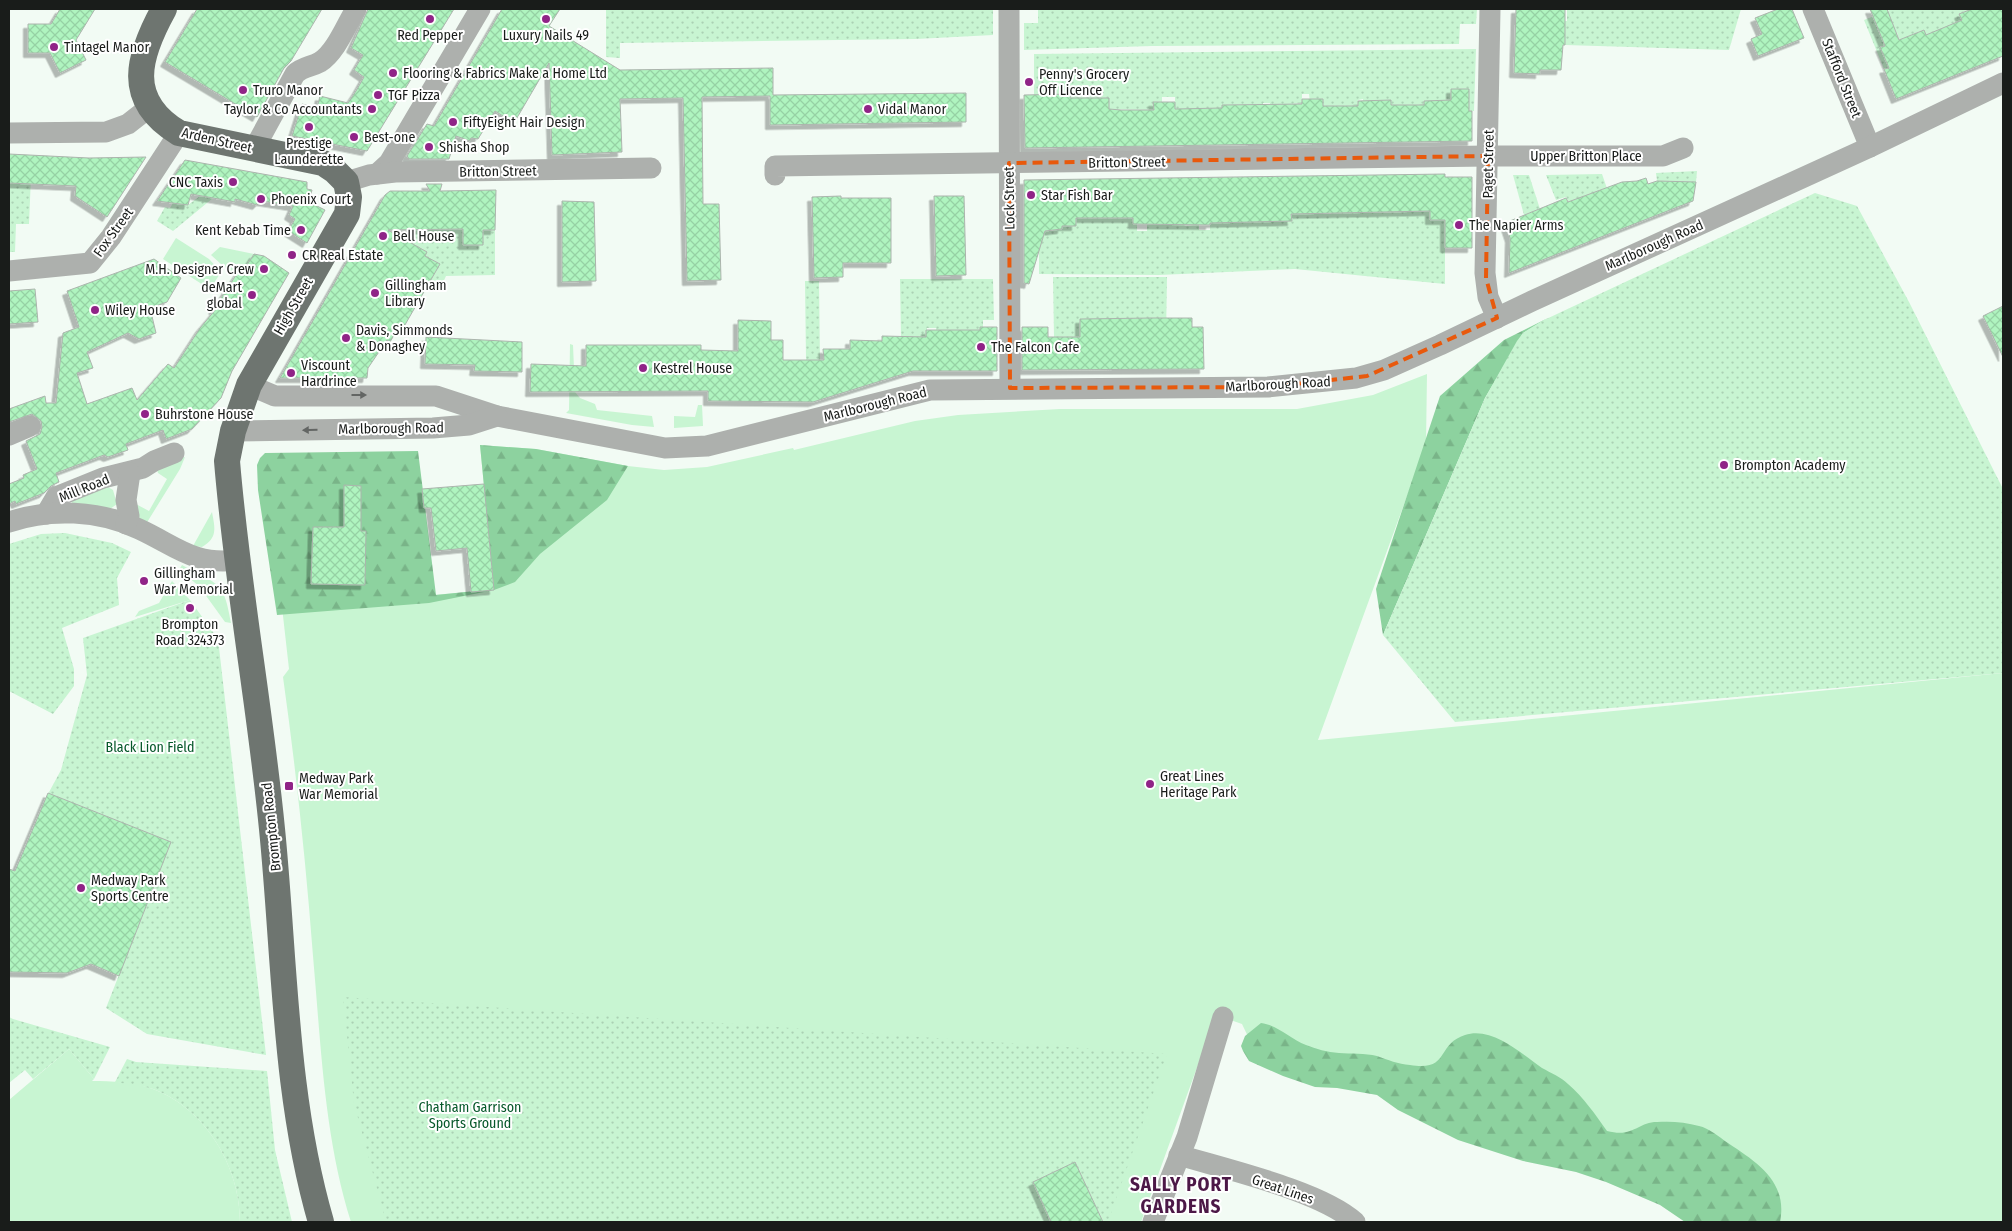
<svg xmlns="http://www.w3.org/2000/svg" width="2012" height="1231" viewBox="0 0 2012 1231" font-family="'Fira Sans Condensed',sans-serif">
  <defs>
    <pattern id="forest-firs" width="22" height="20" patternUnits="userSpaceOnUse" patternTransform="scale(1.25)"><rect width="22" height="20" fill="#8dd29f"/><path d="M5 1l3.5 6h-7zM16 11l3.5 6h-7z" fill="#79b488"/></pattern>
    <pattern id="park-dots" width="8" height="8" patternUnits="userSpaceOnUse" patternTransform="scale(1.25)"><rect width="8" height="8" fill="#c8f5d2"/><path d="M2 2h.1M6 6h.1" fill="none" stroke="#abd1b4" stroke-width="1.8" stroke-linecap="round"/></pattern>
    <pattern id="building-cross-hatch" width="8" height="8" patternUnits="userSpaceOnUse" patternTransform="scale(1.25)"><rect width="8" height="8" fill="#aff4bf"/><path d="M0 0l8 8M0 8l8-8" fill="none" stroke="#96d1a4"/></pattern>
    <filter id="shadow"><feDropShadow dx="-4.5" dy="4.5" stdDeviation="0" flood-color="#0004"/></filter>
  </defs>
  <rect width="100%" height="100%" fill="#f2fbf4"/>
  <g fill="#c8f5d2">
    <path d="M176,238L209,259L221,272L214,283V292L163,259Z"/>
    <path d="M220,247L254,254L245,268L239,265L236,273L232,274L211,255Z"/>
    <path d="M570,344L573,345L575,392L580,398L595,404L597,410L652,416L654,427L632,425L566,413L569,410Z"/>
    <path d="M1427,374L1426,444L1318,740L2003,673V1222H1756L1253,1047L1242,1024L1216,1015L1141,1222H351C324,1136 321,1045 313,956C306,863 296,770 283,677L289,669L282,607L494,590L480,445L536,449L628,466L664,470L707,467L793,448L794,450L915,421L958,415L1060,409H1297L1373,395Z"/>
    <path d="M698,405H702L703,426L674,428V416L695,417Z"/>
    <path d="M185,457L180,469L146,524L140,519L134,503L149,511L167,479L158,473L156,467Z"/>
    <path d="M106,486L113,490L117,504L110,509L72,503V497Z"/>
    <path d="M212,512C215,528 218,538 202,547L193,546Z"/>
    <path d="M182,565C217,585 224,579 231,623L225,622L199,586L179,570Z"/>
    <path d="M172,581L190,600L135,617L139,611L159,603Z"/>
    <path d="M69,1049L94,1079L92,1081C111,1081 135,1082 153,1089C206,1109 240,1167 240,1222H9V1100Z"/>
  </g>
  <g fill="url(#forest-firs)">
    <path d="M1548,318L1523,333L1485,398L1383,635L1376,589L1440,396L1504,340Z"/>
    <path d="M480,445L536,449L628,466L607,500L540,554L515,582L494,590L429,603L277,615L258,490L257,465L260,458L265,453L418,451L436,595L494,589Z"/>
    <path d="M1261,1023C1278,1025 1290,1039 1306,1045C1316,1049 1327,1052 1339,1053C1351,1054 1365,1053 1377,1056C1388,1060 1398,1064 1410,1065C1450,1072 1436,1044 1465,1035C1492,1026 1522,1054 1542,1068C1551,1073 1561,1077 1568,1084C1584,1098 1595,1114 1607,1131C1634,1138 1637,1122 1657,1122C1670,1121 1686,1122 1699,1126C1709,1128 1719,1137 1728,1143C1758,1163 1788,1182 1780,1222H1685L1660,1205L1606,1182L1576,1172L1523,1161L1458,1140L1398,1110L1377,1095L1337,1088L1315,1087L1283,1076L1249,1061L1243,1051L1241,1046L1245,1036Z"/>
  </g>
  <g fill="url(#park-dots)">
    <path d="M606,9H993V35L916,39L620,43V58L606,57Z"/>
    <path d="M1038,9H1477L1476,24H1460L1459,44L1152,46L1024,50V23H1038Z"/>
    <path d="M1567,9H1741L1729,50L1565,45V35L1545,21H1567Z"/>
    <path d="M1892,9H1972L1959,14L1963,24L1926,36L1923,30L1909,36L1917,57L1907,61L1897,33L1882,39L1885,46L1881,48L1889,68L1884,69L1864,20Z"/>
    <path d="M1476,49L1474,111H1469V89L1451,111L1424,114L1391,105V100L1363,106V99L1358,100V106L1323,115L1322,99H1316L1310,103L1309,94H1302V103L1291,104V106L1270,117V103H1263V107L1256,104L1222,105V117L1216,108H1195L1190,118L1189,109H1175V97H1162V102H1153L1154,110L1109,109V98L1070,99L1071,94L1034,109V54Z"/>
    <path d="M1697,171L1696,182L1657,181L1656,173Z"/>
    <path d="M1602,174L1611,200L1570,206L1566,197L1556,200L1546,175Z"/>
    <path d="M9,175H12V183L27,184L31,176L29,224H16L15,252H10L9,246Z"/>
    <path d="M1513,175H1529L1540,209L1524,215Z"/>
    <path d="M1815,193L1857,206L1909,302L2003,489V673L1455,722L1383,635L1485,398L1517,341L1523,333L1542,321Z"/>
    <path d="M200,196L213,198L173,231L157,221L165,207L170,208L173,203L188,205Z"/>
    <path d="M1445,203V284L1295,269L1159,275L1039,274V209L1044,231H1053L1062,208L1070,226H1076V218H1089L1097,209L1098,218L1137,217V231H1147V208L1186,226L1196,225L1197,207H1199V230H1210V206L1283,221H1292L1291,206H1294L1295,214H1304V206H1309V214H1317L1318,205H1323V214H1331V205L1336,213L1417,212L1428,211V204Z"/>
    <path d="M463,229L464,245H482L483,230H495V275L446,276L440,289L428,284L439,264L399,242L407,230Z"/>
    <path d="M1053,277H1167L1166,337L1159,318L1089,319H1080L1081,343H1062V337H1054Z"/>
    <path d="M900,279H993L994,320H983V332L936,348V328H927L926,349H921V337L901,338Z"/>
    <path d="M805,281H819L820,363L806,360Z"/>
    <path d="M65,533L112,543L131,552L117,578L119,605L62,628L74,669V686L53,714L9,691V544L41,534Z"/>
    <path d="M190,600L218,639L266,1055L147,1034L106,1008L171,842L48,794L61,770L87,675L83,638Z"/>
    <path d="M343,997L1167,1054L1108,1222H386L354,1103Z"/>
    <path d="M9,1017L13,1019L110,1047L94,1079L69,1049L33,1079L25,1070L9,1083Z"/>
    <path d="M127,1059L136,1062L267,1071L275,1150L292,1222H240C240,1167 206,1109 153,1089C141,1085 127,1084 115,1082Z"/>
  </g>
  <g fill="url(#building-cross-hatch)" stroke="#acb4ad" filter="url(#shadow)">
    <path d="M60,9H95L76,40L86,60L60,73L50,53H28V24H51Z"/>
    <path d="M197,9H322L291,61L284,68L257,117L165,62Z"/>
    <path d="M368,9H454L367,151L292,136L302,104L317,108L320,96L348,103L356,91L364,77L354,70L363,55L351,48Z"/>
    <path d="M502,9H560L549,26L620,70L773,68V95L966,93V122L770,125V96L702,97L703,204H719L721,280L687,281L683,98L620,99L622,152L552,155L549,63L514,123L495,111L478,139L471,138L470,141L456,136L449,159H409L407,156L427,124L434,126Z"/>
    <path d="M1516,9H1565V45H1563L1561,70H1540V74L1514,73Z"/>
    <path d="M1778,9H1792L1804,38L1758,56L1751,39L1762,34L1755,18Z"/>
    <path d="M1870,9H1887L1899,40L1924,30L1926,35L1962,20L1959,14L1972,9H2003V56L1896,99L1884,69L1889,68L1880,47L1885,46Z"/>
    <path d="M1451,89H1469V111H1472V141L1025,148L1024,95L1071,94L1070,98H1109V109L1121,110H1154L1153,102H1175V109L1222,108V105L1302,104V99H1323V106H1358V101L1391,100V105H1424V101L1451,100Z"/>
    <path d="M9,154L89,158L146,157L107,217L75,196L76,186L9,183Z"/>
    <path d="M185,160L307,182V189L312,190L309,202L325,210L307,243L288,231L295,219L289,215L293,206L261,201L257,205L235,199V202L191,194L188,205L157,201Z"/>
    <path d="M1445,174V177H1472V248H1445V220H1430V211L1291,214L1292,221L1210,223V225L1133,224V218H1076V226H1062V229L1045,231L1029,284L1024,283V180Z"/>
    <path d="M1646,178L1648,184L1657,181L1696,182L1693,201L1509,273L1510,238L1505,223L1566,198L1568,202L1622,182L1637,181Z"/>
    <path d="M426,184H442L440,191L496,190L495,230H483V245H463V229L388,230L427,252L425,256L440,264L402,330H397L390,342L387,340L368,368L367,378H280L385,195L390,191H430Z"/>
    <path d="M841,196V198H891V263H843V277L814,278L812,197Z"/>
    <path d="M934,196H964L966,275L936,276Z"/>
    <path d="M562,201L594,202L596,281L562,282Z"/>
    <path d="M254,254L264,256L289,273L232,371L221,398L192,429L166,439L163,430L126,444L128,450L108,457L104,455L56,473L59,482L51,486L44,493L16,504L15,501L9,504V484L24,478L23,475L37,469L26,441L40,434L42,427L41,421L32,414L9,422V409L45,396L46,403H56L63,333L79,327L67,291L154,259L181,278L167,302L150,308L156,333L139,339L128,333L87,352L93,368L77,373L87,404L132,388L137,400L168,364L174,368L200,328L216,309L213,310L242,266L245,268Z"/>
    <path d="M35,289L38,322L9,324V291Z"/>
    <path d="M2003,306V357L1983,316Z"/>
    <path d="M1152,318H1192V327H1203L1204,369L1022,370V327H1048V337H1080V319Z"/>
    <path d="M738,320L771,321V340H783V360H824L823,349H850V340L882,341V336L926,337V330H980V327H997V371H913L813,402L708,401V391L530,392L531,364L586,366V345H701V350L738,351Z"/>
    <path d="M426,337L522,342V372L474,371L475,365L425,364Z"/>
    <path d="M484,484L494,590L471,592L467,548L436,551L431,508H424L422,489Z"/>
    <path d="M344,485L361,486V531H366L365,585L311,584L313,527H344Z"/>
    <path d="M48,793L171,842L119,976L91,964L67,973L9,972V869L15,871Z"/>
    <path d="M1075,1162L1103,1222H1051L1033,1182Z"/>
  </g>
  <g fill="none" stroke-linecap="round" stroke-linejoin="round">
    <g stroke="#adb0ad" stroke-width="21">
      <path d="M1009,9L1010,388"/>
      <path d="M1490,9L1485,273L1488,297L1497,318"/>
      <path d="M1813,9L1870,147"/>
      <path d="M9,133L106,132L128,124L151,106"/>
      <path d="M254,149L295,74C302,67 311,67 320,62C336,52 346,25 356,9"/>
      <path d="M377,174L389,163L480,9"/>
      <path d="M775,175V166L1488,156H1663L1683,148"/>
      <path d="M346,182L369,175L395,172L651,168"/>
      <path d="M9,271L90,263L111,237L179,133"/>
      <path d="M249,385L275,396H436L497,416L665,448L707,446L930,390L1268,387L1356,378L1384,370L1440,345L1532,301L1870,147L2003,83"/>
      <path d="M233,431L433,428L469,425L497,416"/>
      <path d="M9,435L30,426"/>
      <path d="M46,514L56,497L103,478L143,468L154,461L174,453"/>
      <path d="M9,522C50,508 99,510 139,529C176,546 194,566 238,560"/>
      <path d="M126,524L129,516L126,500L130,473"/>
      <path d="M1179,1155C1225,1169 1321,1191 1355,1222"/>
      <path d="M1153,1222L1187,1137L1223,1017"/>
    </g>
    <path stroke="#6e7570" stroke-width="26" d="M164,9C138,56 124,100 179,133L323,163L335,171L346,182L349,197L347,214L249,385L233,431L227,461C237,584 260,706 272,829C285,959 284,1095 321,1222"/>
  </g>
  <defs><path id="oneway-solid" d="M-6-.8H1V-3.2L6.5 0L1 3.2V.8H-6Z" transform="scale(1.25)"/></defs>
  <g fill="#636664">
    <use href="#oneway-solid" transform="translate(359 395)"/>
    <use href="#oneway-solid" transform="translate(310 430) rotate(179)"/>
  </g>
  <path fill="none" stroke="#e8590c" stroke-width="4" stroke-dasharray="10 6" stroke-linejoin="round" d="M1488,156L1486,278L1497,318L1367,376L1268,387L1010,388L1009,163Z"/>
  <g fill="#902487" stroke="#fff" stroke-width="2">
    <circle cx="430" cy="19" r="5"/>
    <circle cx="546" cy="19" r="5"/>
    <circle cx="54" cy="47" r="5"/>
    <circle cx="393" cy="73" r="5"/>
    <circle cx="1029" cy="82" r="5"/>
    <circle cx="243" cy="90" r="5"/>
    <circle cx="378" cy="95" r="5"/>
    <circle cx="372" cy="109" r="5"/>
    <circle cx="868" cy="109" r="5"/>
    <circle cx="453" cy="122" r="5"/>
    <circle cx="309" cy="127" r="5"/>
    <circle cx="354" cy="137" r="5"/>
    <circle cx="429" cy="147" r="5"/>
    <circle cx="233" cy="182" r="5"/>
    <circle cx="1031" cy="195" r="5"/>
    <circle cx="261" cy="199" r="5"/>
    <circle cx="1459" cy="225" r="5"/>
    <circle cx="301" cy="230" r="5"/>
    <circle cx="383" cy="236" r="5"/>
    <circle cx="292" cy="255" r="5"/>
    <circle cx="264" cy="269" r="5"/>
    <circle cx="375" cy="293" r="5"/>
    <circle cx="252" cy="295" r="5"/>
    <circle cx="95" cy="310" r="5"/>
    <circle cx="346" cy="338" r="5"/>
    <circle cx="981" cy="347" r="5"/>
    <circle cx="643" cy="368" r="5"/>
    <circle cx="291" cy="373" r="5"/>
    <circle cx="145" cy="414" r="5"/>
    <circle cx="1724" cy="465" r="5"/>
    <circle cx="144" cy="581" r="5"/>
    <circle cx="190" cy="608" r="5"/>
    <circle cx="1150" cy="784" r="5"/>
    <rect x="284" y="781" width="10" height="10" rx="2.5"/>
    <circle cx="81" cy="888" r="5"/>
  </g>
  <g text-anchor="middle" stroke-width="4" stroke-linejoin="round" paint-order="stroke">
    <g font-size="14" fill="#191c1a" stroke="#fff" text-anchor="start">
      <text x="430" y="40" text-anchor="middle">Red Pepper</text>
      <text x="546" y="40" text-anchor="middle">Luxury Nails 49</text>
      <text x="64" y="52">Tintagel Manor</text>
      <text x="403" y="78">Flooring &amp; Fabrics Make a Home Ltd</text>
      <text x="1039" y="79">Penny's Grocery<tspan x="1039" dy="16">Off Licence</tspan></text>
      <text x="253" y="95">Truro Manor</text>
      <text x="388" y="100">TGF Pizza</text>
      <text x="362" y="114" text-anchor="end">Taylor &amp; Co Accountants</text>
      <text x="878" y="114">Vidal Manor</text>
      <text x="463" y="127">FiftyEight Hair Design</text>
      <text x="364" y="142">Best-one</text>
      <text x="309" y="148" text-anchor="middle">Prestige<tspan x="309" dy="16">Launderette</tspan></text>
      <text x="439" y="152">Shisha Shop</text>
      <text x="223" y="187" text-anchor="end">CNC Taxis</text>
      <text x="1041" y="200">Star Fish Bar</text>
      <text x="271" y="204">Phoenix Court</text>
      <text x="1469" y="230">The Napier Arms</text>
      <text x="291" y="235" text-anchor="end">Kent Kebab Time</text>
      <text x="393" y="241">Bell House</text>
      <text x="302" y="260">CR Real Estate</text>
      <text x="254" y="274" text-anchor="end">M.H. Designer Crew</text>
      <text x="385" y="290">Gillingham<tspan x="385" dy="16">Library</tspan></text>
      <text x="242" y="292" text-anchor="end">deMart<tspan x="242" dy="16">global</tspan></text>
      <text x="105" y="315">Wiley House</text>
      <text x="356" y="335">Davis, Simmonds<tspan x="356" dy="16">&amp; Donaghey</tspan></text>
      <text x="991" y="352">The Falcon Cafe</text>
      <text x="301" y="370">Viscount<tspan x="301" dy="16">Hardrince</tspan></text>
      <text x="653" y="373">Kestrel House</text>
      <text x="155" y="419">Buhrstone House</text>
      <text x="1734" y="470">Brompton Academy</text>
      <text x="154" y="578">Gillingham<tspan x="154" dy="16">War Memorial</tspan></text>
      <text x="190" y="629" text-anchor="middle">Brompton<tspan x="190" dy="16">Road 324373</tspan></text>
      <text x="1160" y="781">Great Lines<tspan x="1160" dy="16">Heritage Park</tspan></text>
      <text x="299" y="783">Medway Park<tspan x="299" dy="16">War Memorial</tspan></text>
      <text x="91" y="885">Medway Park<tspan x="91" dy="16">Sports Centre</tspan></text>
    </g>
    <g font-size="14" fill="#191c1a" stroke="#fff">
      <text transform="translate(1842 78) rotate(68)" y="5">Stafford Street</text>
      <text transform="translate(217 140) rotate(13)" y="5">Arden Street</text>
      <text x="1586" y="161">Upper Britton Place</text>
      <text transform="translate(1127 162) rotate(-1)" y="5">Britton Street</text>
      <text transform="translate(1488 164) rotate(-89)" y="5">Paget Street</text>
      <text transform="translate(498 171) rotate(-1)" y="5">Britton Street</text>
      <text transform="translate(1009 198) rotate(-91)" y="5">Lock Street</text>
      <text transform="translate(113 232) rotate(-54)" y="5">Fox Street</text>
      <text transform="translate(1654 245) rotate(-24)" y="5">Marlborough Road</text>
      <text transform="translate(293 306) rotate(-60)" y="5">High Street</text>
      <text transform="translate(1278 384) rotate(-3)" y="5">Marlborough Road</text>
      <text transform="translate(875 404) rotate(-14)" y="5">Marlborough Road</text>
      <text transform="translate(391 428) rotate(-1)" y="5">Marlborough Road</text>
      <text transform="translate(84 488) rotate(-22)" y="5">Mill Road</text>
      <text transform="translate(271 827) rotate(-96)" y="5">Brompton Road</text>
      <text transform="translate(1283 1189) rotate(19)" y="5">Great Lines</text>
    </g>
    <g font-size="14" fill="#06582a" stroke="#fff">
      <text x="150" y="752">Black Lion Field</text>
      <text x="470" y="1112">Chatham Garrison<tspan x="470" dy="16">Sports Ground</tspan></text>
    </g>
    <g font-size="19" font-weight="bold" letter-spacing="1" fill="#4c1847" stroke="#fff">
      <text x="1181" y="1191">SALLY PORT<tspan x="1181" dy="22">GARDENS</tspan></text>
    </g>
  </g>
  <rect width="2012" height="1231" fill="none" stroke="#191c1a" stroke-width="20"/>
</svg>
